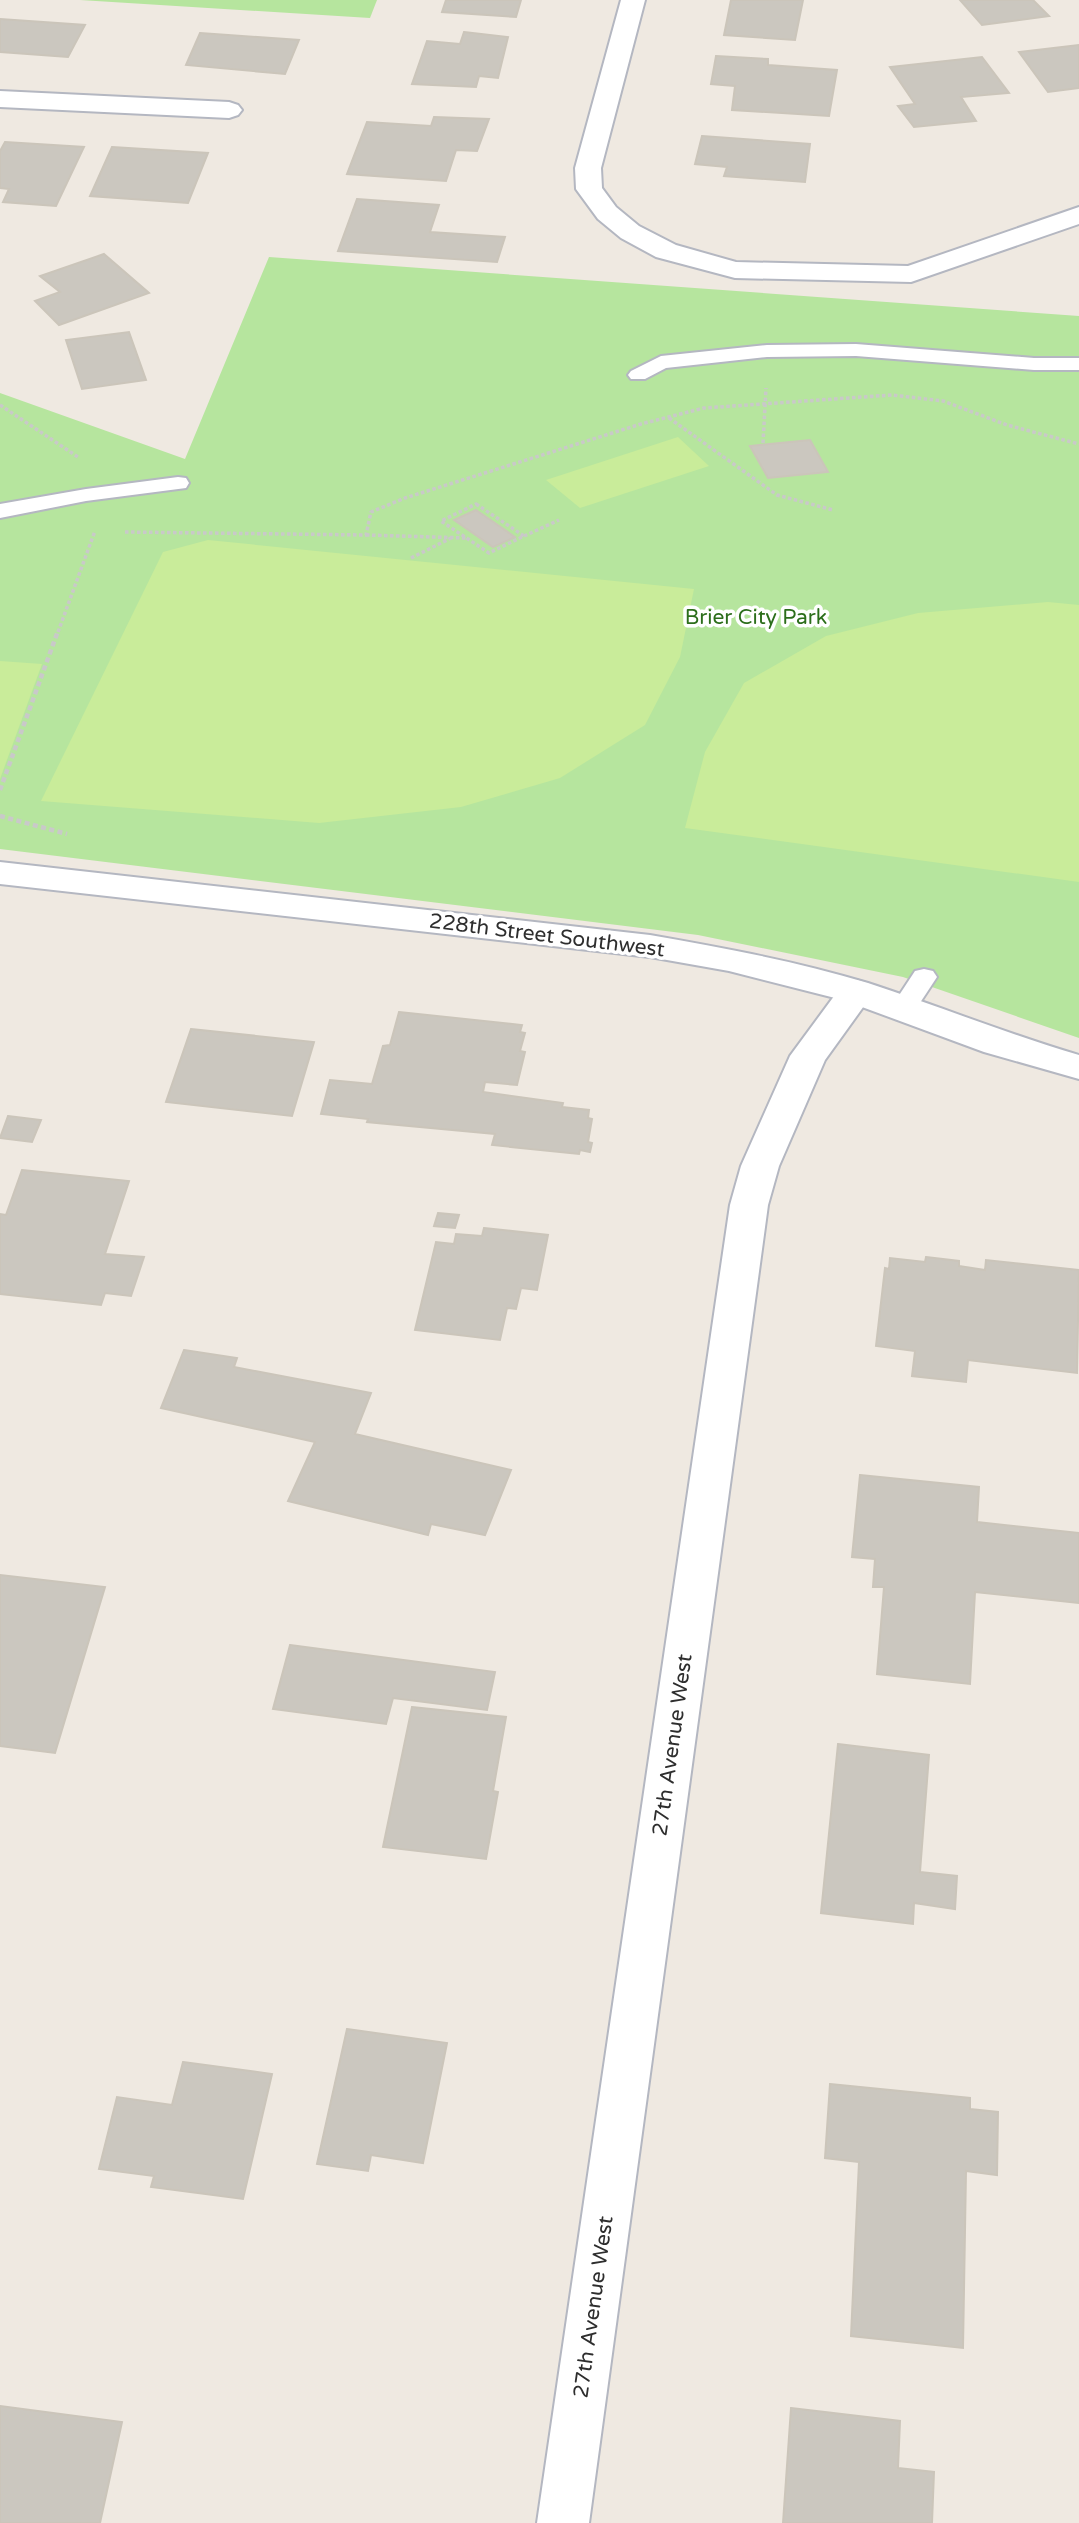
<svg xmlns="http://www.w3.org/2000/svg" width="1079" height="2523" viewBox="0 0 1079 2523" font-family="'Varela Round',sans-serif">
  <rect width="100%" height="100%" fill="#efe9e1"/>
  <g fill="#b6e59e">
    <path d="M80,0H377L370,18Z"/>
    <path d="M269,257L1079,316V1038L903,977L698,935L0,849V393L185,459Z"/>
  </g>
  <g fill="#c9ec9a">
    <path d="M678,437L709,466L580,508L546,480Z"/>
    <path d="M208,540L694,589L680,657L645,725L560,778L461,807L319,823L41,801L163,552Z"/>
    <path d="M1048,602L1079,605V882L685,828L705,752L744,683L826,636L918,613Z"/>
    <path d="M0,661L42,664L0,779Z"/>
  </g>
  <g fill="#cbc7bf" stroke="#cbc5ba" stroke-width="2">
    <path d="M446,0H521L516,17L442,12Z"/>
    <path d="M731,0H803L795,40L724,35Z"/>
    <path d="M960,0H1033L1049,16L982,25Z"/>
    <path d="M0,19L85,25L68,57L0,52Z"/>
    <path d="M464,32L508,37L498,78L479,76L476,87L412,84L427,41L460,44Z"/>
    <path d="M200,33L299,40L285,74L186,65Z"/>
    <path d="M1079,45V88L1048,92L1019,52Z"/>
    <path d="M716,56L768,59V65L837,70L829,116L732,110L735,86L711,84Z"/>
    <path d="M982,57L1009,93L961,97L976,121L914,127L898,106L915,104L890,67Z"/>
    <path d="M434,117L489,119L477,151L456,150L446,181L347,174L367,122L431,126Z"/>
    <path d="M702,136L810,144L805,182L724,176L727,167L695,164Z"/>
    <path d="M5,142L84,147L56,206L3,202L9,189L0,188V151Z"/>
    <path d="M112,147L208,153L188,203L90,196Z"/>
    <path d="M357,199L439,205L430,232L505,237L497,262L338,251Z"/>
    <path d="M104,254L149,293L59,325L35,301L60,292L40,276Z"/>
    <path d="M129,332L146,380L82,389L66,340Z"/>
    <path d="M810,440L828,472L768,478L750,446Z"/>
    <path d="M476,510L515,537L493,547L454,520Z"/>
    <path d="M399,1012L522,1025L520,1032L525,1033L520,1051L525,1052L517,1085L485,1082L483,1092L563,1103L562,1107L589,1110L588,1118L592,1119L588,1142L592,1143L590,1152L580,1150L579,1154L492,1145L495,1134L367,1122L368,1119L321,1114L330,1080L372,1084L383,1046L390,1045Z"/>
    <path d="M191,1029L314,1042L292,1116L166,1102Z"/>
    <path d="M8,1116L41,1120L32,1142L0,1138Z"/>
    <path d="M22,1170L129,1181L105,1254L144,1257L131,1296L105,1293L101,1305L0,1294V1214L6,1215Z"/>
    <path d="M438,1213L459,1215L455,1228L434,1226Z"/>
    <path d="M484,1228L548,1235L537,1290L521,1288L516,1309L507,1308L500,1340L415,1330L436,1242L454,1244L456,1234L482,1236Z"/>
    <path d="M926,1257L959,1261V1266L985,1270L986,1260L1079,1270L1077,1373L968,1360L966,1382L912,1376L915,1351L876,1346L885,1268L889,1269L890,1258L925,1262Z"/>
    <path d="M184,1350L237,1358L234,1367L371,1393L355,1434L511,1470L485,1535L431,1524L428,1535L288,1501L315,1442L161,1408Z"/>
    <path d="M860,1475L979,1487L977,1522L1079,1533V1603L975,1592L970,1684L877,1674L884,1587H873L875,1559L852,1557Z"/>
    <path d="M0,1575L105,1587L55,1753L0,1746Z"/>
    <path d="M290,1645L495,1672L487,1710L393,1698L386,1724L273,1709Z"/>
    <path d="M412,1707L506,1717L493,1791L498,1792L486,1859L383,1847Z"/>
    <path d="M838,1744L929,1755L920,1872L957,1876L955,1909L914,1903L913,1924L821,1913Z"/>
    <path d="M347,2029L447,2043L423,2163L371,2155L368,2171L317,2164Z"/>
    <path d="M183,2062L272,2074L243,2199L151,2187L154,2176L99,2169L117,2097L172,2105Z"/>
    <path d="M830,2084L970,2098V2109L998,2112L997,2175L966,2171L963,2348L851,2336L859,2162L825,2158Z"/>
    <path d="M0,2406L122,2422L100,2523H0Z"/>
    <path d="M791,2408L900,2421L898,2468L934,2472L932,2523H783Z"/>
  </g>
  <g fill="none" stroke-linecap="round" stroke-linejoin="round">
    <defs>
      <g id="lane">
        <path d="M856,344L1034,358H1079V370H1034L856,356L767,357L666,368L645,379H631L628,375L631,371L661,356L767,345Z"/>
        <path d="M178,477L186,478L189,483L186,488L86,501L0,518V504L86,489Z"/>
        <path d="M924,969L933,971L937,977L912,1015L903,1018L894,1015L890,1009L915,971Z"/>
      </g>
      <g id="street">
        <path d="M621,0H645L601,168L602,188L616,207L639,226L676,245L736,262L908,266L1079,207V224L911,282L735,278L656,257L621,238L598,219L576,189L575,168Z"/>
        <path d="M0,91L229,102L238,105L242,110L238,115L229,118L0,107Z"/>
        <path d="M856,980L869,984L874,992L825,1060L779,1166L768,1205L589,2523H537L730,1205L741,1166L790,1056L843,984Z"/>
      </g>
      <path id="secondary" d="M0,862L650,935C723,948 796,961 868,983C939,1006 1007,1034 1079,1055V1079L984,1052L843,1000L729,971L650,957L0,884Z"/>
    </defs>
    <use href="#lane" stroke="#b4b7c1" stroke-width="4"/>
    <use href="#street" stroke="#b4b7c1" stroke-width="4"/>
    <use href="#secondary" stroke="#b4b7c1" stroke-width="4"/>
    <g stroke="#c9c9c9" stroke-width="3.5" stroke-dasharray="3.5 2.5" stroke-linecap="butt">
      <path d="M0,405L78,457"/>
      <path d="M669,418L777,495L833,510"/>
      <path d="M763,443L766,388"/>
      <path d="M476,504L524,536L489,553L441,521Z"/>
      <path d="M125,532L366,535L371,512L405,498L641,424L704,408L892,395L943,401L1007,425L1079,444"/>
      <path d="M366,535L466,538"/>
      <path d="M524,536L559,520"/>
      <path d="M411,558L451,538"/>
      <path d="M58,632L95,531"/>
    </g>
    <g stroke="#c9c9c9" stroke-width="4.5" stroke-dasharray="5 3.5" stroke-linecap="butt">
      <path d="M0,790L58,631"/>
      <path d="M0,816L67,834"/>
    </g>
    <use href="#lane" fill="#fff" fill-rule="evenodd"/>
    <use href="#street" fill="#fff" fill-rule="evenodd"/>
    <use href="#secondary" fill="#fff" fill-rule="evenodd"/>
  </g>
  <g text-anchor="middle" stroke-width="7" stroke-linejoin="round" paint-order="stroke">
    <g font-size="21" fill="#2c6e1b" stroke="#fff">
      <text x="756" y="624">Brier City Park</text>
    </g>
    <g font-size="21" fill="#2e2e2e" stroke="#fff">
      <text transform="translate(547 935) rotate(7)" y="7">228th Street Southwest</text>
      <text transform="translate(672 1745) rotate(-82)" y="7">27th Avenue West</text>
      <text transform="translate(593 2307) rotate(-82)" y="7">27th Avenue West</text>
    </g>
  </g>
</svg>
